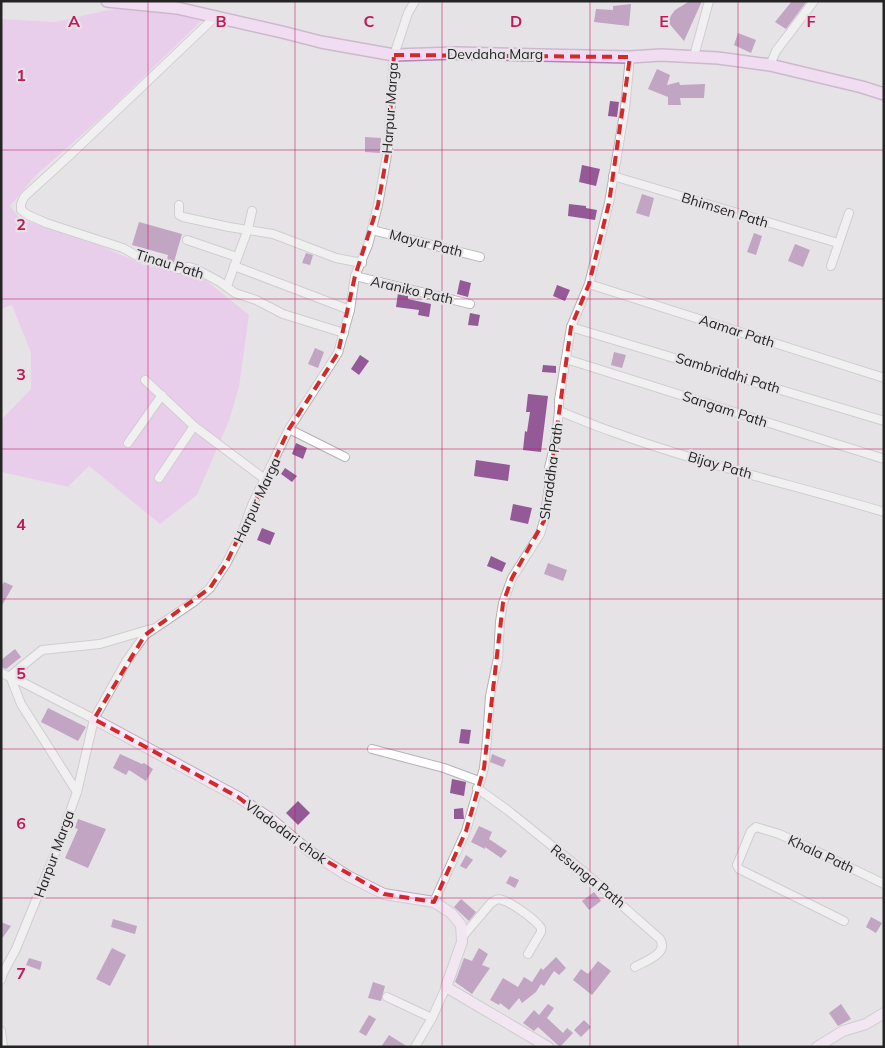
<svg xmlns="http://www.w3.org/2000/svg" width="885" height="1048" viewBox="0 0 885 1048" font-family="Mulish,sans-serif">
  <rect width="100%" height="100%" fill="#e6e3e6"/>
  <path fill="#eeb4f1" d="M124,8L163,11L201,21L103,116L36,175L10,206L20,219L90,241L144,265L203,278L249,315L239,387L229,421L197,495L160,524L89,466L68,487L1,472V420L31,389V353L12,305L1,309V19L56,22L103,11Z"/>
  <g fill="#945997">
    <path d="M690,1H702L684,41L667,21L675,10Z"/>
    <path d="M792,1H807L786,29L775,22Z"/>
    <path d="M631,4L629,26L594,22L596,9L613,10V6Z"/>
    <path d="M738,33L756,40L751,53L734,45Z"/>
    <path d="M657,69L670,75L667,85L679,82L680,85L705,84L704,98H680L681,105H668V97L648,89Z"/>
    <path d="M610,101L619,102L617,117L608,116Z"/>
    <path d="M365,137L381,138L380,153L365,152Z"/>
    <path d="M582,165L600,169L596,186L579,182Z"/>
    <path d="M642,194L654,198L649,217L636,213Z"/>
    <path d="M569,204L586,206V208L597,210L595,220L568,216Z"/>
    <path d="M139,222L182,234L174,262L167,260L168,255L132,245Z"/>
    <path d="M754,233L762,236L756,255L747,252Z"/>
    <path d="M795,244L810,250L803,267L788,261Z"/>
    <path d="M306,253L313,255L310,265L302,263Z"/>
    <path d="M460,280L471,283L468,297L457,294Z"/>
    <path d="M557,285L570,290L565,301L553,296Z"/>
    <path d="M398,293L408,295V299L431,304L429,317L418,315L419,310L396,307Z"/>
    <path d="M470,313L480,315L478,326L468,325Z"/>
    <path d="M315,348L324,352L318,368L308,364Z"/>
    <path d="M614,352L626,355L622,368L611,365Z"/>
    <path d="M360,355L369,361L359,375L351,369Z"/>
    <path d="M543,365L556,366V373L542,372Z"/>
    <path d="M528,394L548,396L541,452L523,450L525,431L527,432L530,412H526Z"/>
    <path d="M296,443L307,448L303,459L292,454Z"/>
    <path d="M476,460L510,465L508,481L474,476Z"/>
    <path d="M285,468L297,476L292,482L281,474Z"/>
    <path d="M513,504L532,508L528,524L510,520Z"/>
    <path d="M262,528L275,533L270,545L257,540Z"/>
    <path d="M491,556L506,563L502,572L487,566Z"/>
    <path d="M548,563L567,570L563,581L544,574Z"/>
    <path d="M4,582L13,586L1,607V587Z"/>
    <path d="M15,649L21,657L6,669L1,667V660Z"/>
    <path d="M48,708L86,727L78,741L41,722Z"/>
    <path d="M461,729L471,730L469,744L459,743Z"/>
    <path d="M120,754L142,764L144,763L153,769L146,781L129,770L126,775L113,768Z"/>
    <path d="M492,754L506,760L503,767L490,762Z"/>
    <path d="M452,779L466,782L464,796L450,793Z"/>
    <path d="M298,801L310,813L298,825L286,813Z"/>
    <path d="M463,808L464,819H454V809Z"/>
    <path d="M78,819L106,829L88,868L65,858L78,829L75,828Z"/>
    <path d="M479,826L492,832L489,839L507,851L501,858L485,847V849L471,842Z"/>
    <path d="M466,855L473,860L466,869L460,866Z"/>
    <path d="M510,876L519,880L515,888L506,883Z"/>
    <path d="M594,892L601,901L589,910L582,901Z"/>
    <path d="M461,899L476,912L469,921L454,907Z"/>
    <path d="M871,917L882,923L876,933L866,927Z"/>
    <path d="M113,919L137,926L135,934L111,927Z"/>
    <path d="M1,922L11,926L1,940Z"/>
    <path d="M112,948L126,955L110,986L96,979Z"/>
    <path d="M479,948L488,954L482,965L490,968L472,994L455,982L464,958L472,961Z"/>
    <path d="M556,957L566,968L559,975L554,971L544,986L541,984L536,992L522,1003L519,998L509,1010L500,1003L499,1005L490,1000L503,978L518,987L524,977L532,982L541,968L543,970Z"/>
    <path d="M29,958L42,962L40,970L26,965Z"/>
    <path d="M598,961L611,971L592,995L573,980L581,969L588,974Z"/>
    <path d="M373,982L385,986L381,1001L368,998Z"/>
    <path d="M548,1004L554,1008L547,1018L563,1033L567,1028L573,1033L560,1047L538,1027L534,1031L523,1023L534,1010L539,1015Z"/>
    <path d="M841,1004L851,1019L838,1026L829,1013Z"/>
    <path d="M369,1015L376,1019L366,1036L359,1032Z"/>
    <path d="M584,1020L591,1027L581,1037L574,1030Z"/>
    <path d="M389,1035L408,1047H381Z"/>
  </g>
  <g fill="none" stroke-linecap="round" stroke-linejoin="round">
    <defs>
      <g id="street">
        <path d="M215,17L70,155L24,197L21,204V210L28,215L46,223L123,248L137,256L178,269L189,267L196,269L220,282L235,293L256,300L283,314L344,333"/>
        <path d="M694,56L709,1"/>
        <path d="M770,65L776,51L814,1"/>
        <path d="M613,176L838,243"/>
        <path d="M179,205V215L183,217L229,227L273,234L336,258L362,263"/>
        <path d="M372,230L480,257"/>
        <path d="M187,240L237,257"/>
        <path d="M234,266L350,310"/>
        <path d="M831,266L849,213"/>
        <path d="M355,276L470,304"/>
        <path d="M589,284L884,378"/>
        <path d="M227,286L248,229L252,211"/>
        <path d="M571,327L884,421"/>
        <path d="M566,359L884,459"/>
        <path d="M145,380L194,426L266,480"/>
        <path d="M559,411C577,418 595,426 613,432C701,464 794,485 884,512"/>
        <path d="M289,429L345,457"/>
        <path d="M128,443L162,395"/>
        <path d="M159,478L194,426"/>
        <path d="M1,673L22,682L94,719"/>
        <path d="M372,749L444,768L479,781"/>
        <path d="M477,788L510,812L583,871L660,939C669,954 645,961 635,967"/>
        <path d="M77,792L21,704L10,676L42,650L100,644L151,629"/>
        <path d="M434,902L466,831L484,768L487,740L490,696L498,658L500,622L503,603L512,578L540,534L544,521L549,487V468L556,438L559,411V400L571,327L589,284L609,203L625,108L630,57"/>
        <path d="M844,921L739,869L737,865L751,831L756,827L779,834L814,850L884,884"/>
        <path d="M463,936L491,903C495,900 498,898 502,900C511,902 536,920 541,928V932L528,954"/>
        <path d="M1,980L3,973L16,949L56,851L77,792L94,719L127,660L145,635L195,601L210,588L226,564L243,530L252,505L289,429L338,353L350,310L355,276L368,245L378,205L388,149L394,55L408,13L415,1"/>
        <path d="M387,997L432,1018"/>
        <path d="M1,1031L3,1047"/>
        <path d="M415,1047L432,1018L446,987"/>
      </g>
      <g id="secondary">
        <path d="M94,719L238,797L271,819L309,851L348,876L384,894L434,902L451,913L461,925L462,942L446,987L548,1047"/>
        <path d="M817,1047L843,1031L866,1024L884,1013"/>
      </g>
      <path id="primary" d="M107,1L177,8L282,32L321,42L394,55L456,53L630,57L661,55L718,58L770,65L862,87L884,94"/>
    </defs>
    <use href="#street" stroke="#b4b2b4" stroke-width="10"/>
    <use href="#secondary" stroke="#b4b2b4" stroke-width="12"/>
    <use href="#primary" stroke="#af84b1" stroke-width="14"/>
    <use href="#street" stroke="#fff" stroke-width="8"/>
    <use href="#secondary" stroke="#fee9fe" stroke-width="10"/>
    <use href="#primary" stroke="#fcd4fe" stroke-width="11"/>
  </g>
  <path d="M0 0H885V1048H0ZM394,55L630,57L609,203L589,284L571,327L544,521L512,578L503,603L484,768L466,831L434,902L384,894L309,851L238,797L94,719L145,635L210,588L226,564L289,429L338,353L355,276L378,205L388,149Z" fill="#e6e3e6" fill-opacity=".55" fill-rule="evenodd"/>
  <path fill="none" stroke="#d62828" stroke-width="4" stroke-dasharray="10 6" stroke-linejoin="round" d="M394,55L630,57L609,203L589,284L571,327L544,521L512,578L503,603L484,768L466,831L434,902L384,894L309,851L238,797L94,719L145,635L210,588L226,564L289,429L338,353L355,276L378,205L388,149Z"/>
  <path fill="none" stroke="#c2185b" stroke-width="1" stroke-opacity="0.55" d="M148,1V1047M295,1V1047M442,1V1047M590,1V1047M738,1V1047M1,150H884M1,299H884M1,449H884M1,599H884M1,749H884M1,898H884"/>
  <g text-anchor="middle" stroke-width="4.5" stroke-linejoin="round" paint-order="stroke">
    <g font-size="14" fill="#252425" stroke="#e6e3e6">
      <text x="495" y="59">Devdaha Marg</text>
      <text transform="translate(390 108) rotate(-86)" y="5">Harpur Marga</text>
      <text transform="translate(725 210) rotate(17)" y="5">Bhimsen Path</text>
      <text transform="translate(426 243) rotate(14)" y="5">Mayur Path</text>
      <text transform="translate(170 264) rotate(17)" y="5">Tinau Path</text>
      <text transform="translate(412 290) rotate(13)" y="5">Araniko Path</text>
      <text transform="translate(737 331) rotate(18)" y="5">Aamar Path</text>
      <text transform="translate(728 373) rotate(17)" y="5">Sambriddhi Path</text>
      <text transform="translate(725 409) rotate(18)" y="5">Sangam Path</text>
      <text transform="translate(720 465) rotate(16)" y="5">Bijay Path</text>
      <text transform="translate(551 471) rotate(-82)" y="5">Shraddha Path</text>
      <text transform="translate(257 500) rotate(-65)" y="5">Harpur Marga</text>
      <text transform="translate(286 832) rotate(36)" y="5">Vladodari chok</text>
      <text transform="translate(54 854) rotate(-70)" y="5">Harpur Marga</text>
      <text transform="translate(821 854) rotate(25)" y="5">Khala Path</text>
      <text transform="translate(588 876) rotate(39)" y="5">Resunga Path</text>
    </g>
  </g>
  <g font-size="16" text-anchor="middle" font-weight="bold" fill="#c2185b" stroke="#e6e3e6" stroke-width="4.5" stroke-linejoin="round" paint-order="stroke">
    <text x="74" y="27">A</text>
    <text x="221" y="27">B</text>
    <text x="369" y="27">C</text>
    <text x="516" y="27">D</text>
    <text x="664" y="27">E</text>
    <text x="811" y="27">F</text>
    <text x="21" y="81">1</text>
    <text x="21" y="230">2</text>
    <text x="21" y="380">3</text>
    <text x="21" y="530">4</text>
    <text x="21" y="679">5</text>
    <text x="21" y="829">6</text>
    <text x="21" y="979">7</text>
  </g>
  <rect width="885" height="1048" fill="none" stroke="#252425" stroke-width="5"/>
</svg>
